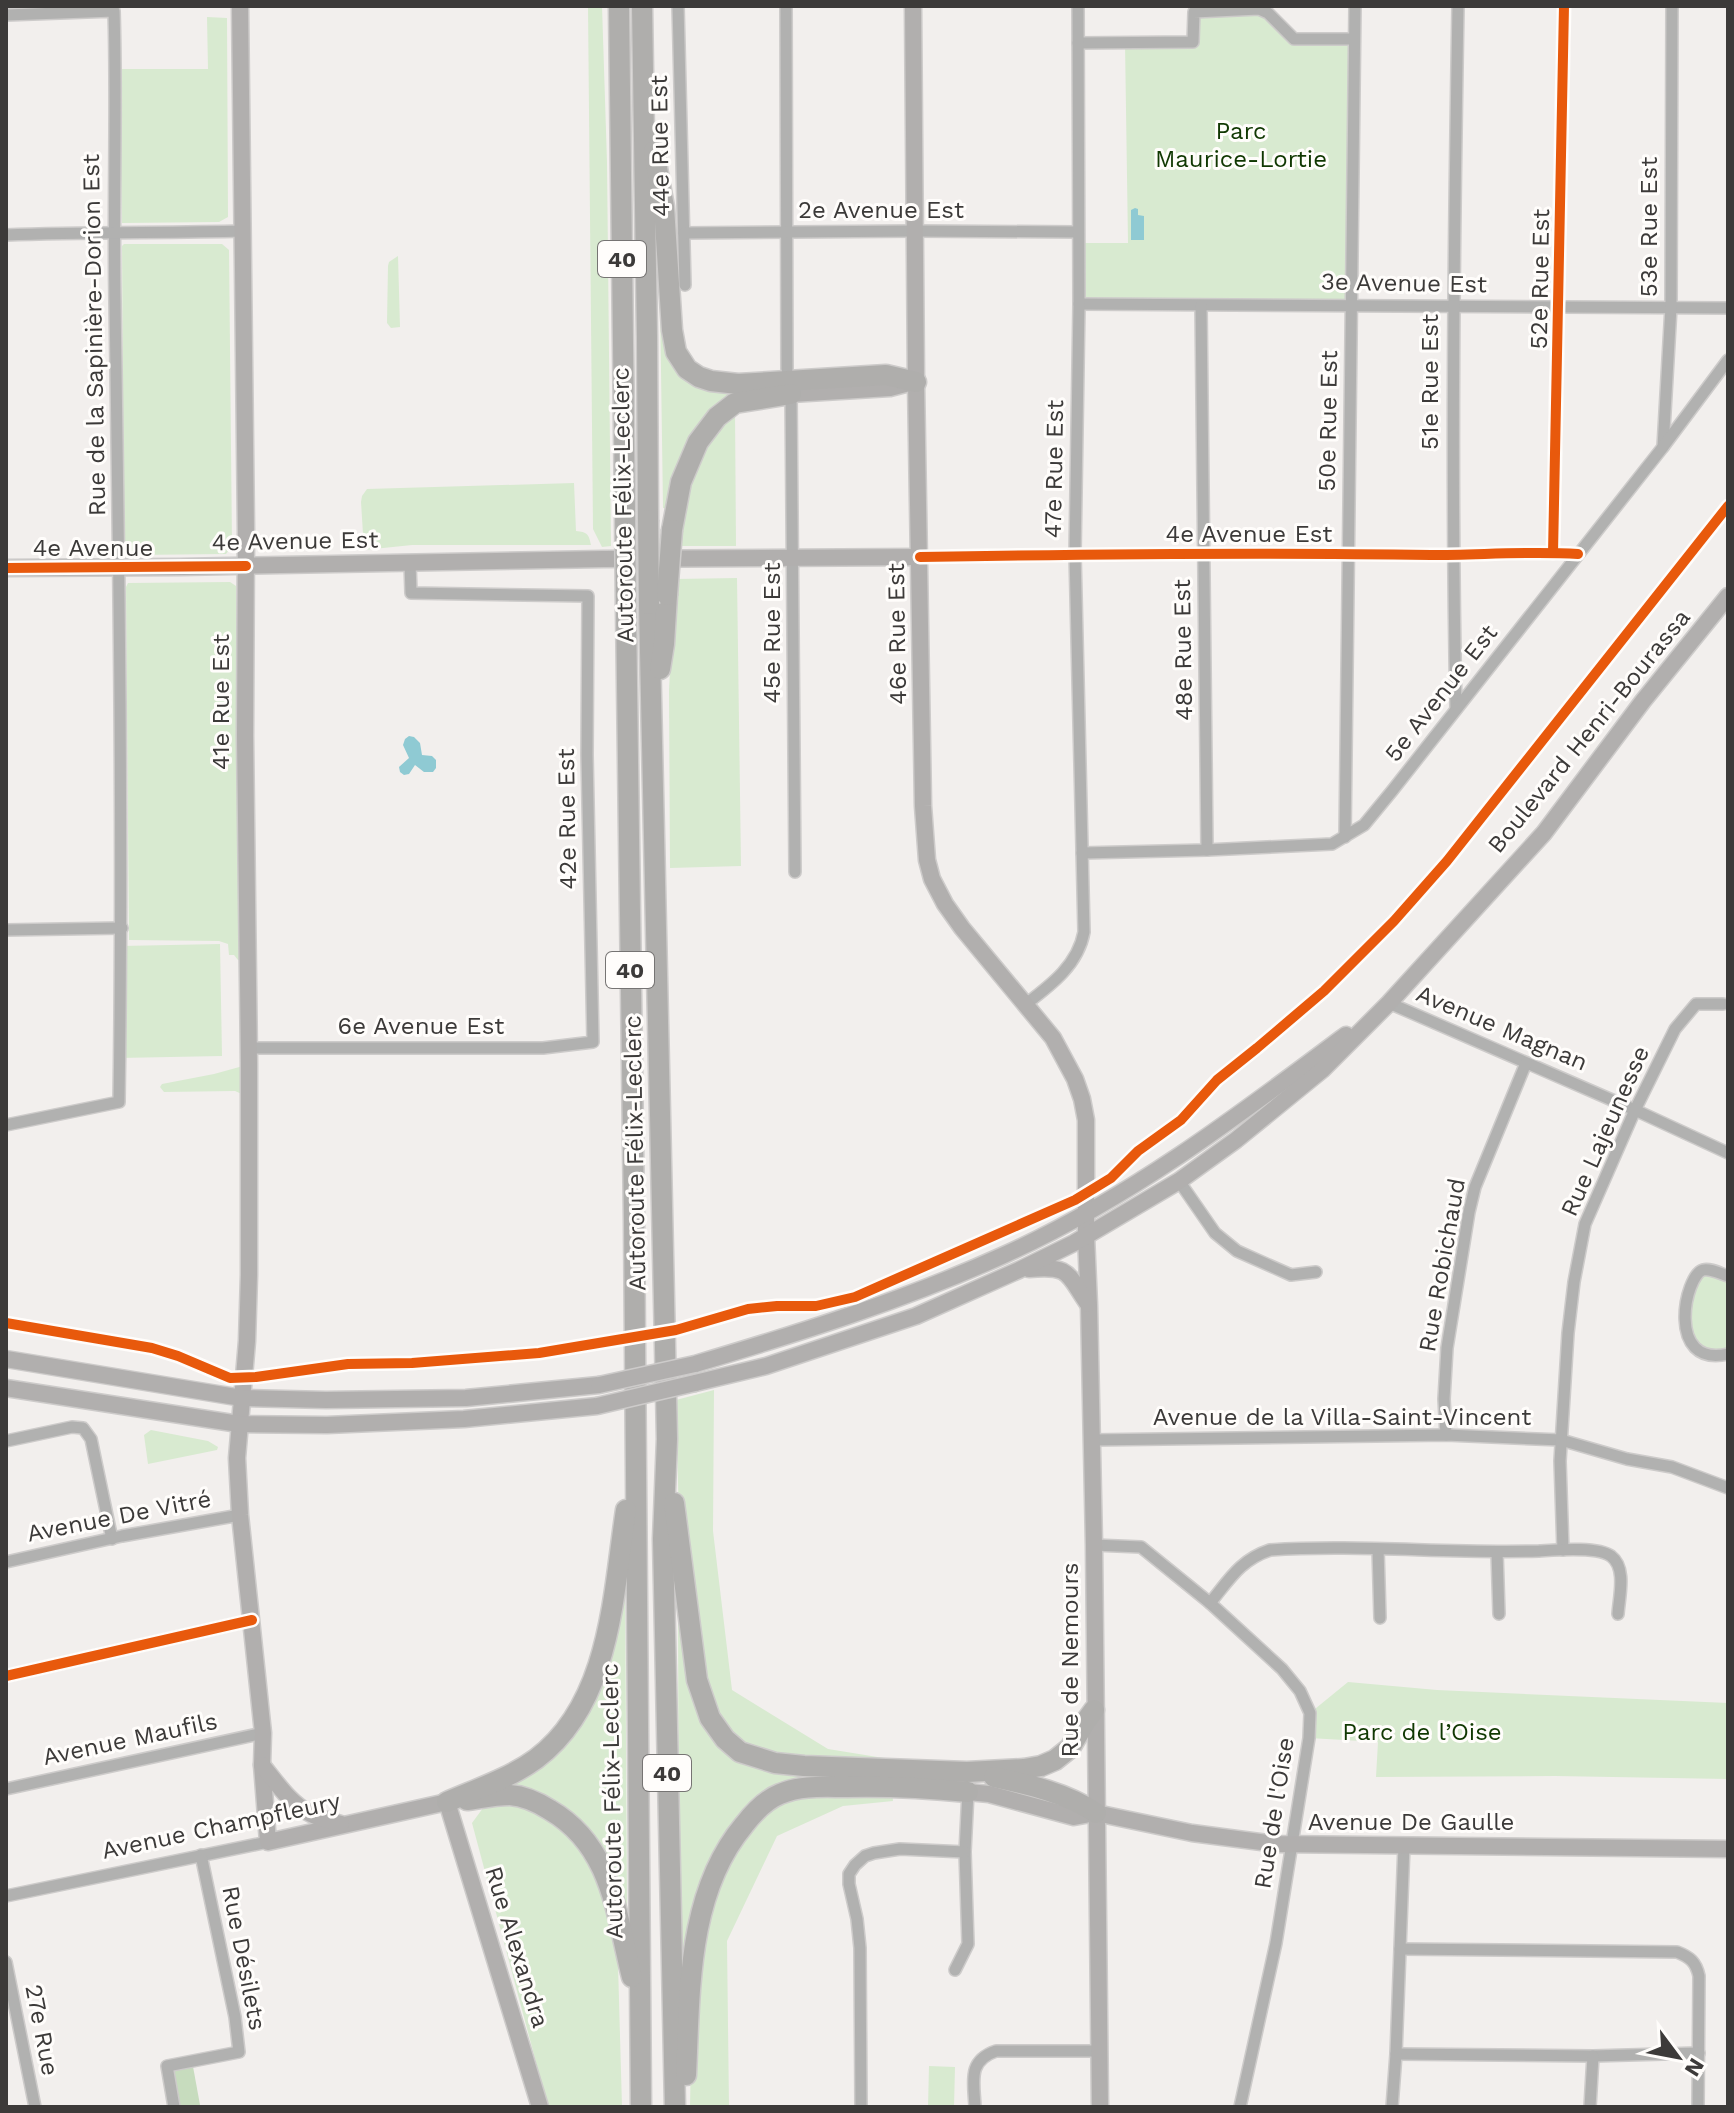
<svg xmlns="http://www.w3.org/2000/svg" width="1734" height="2113" viewBox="0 0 1734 2113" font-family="'Work Sans',sans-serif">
  <rect width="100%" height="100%" fill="#f2efed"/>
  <g fill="#d8ead0">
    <path d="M588,6H602L607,162L611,546L602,547L593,529Z"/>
    <path d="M1259,9L1294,39H1354L1351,305L1079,304L1078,243H1128L1125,43L1193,42L1194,12Z"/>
    <path d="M207,17L227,18L228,217L219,222L122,223L119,69H208Z"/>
    <path d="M124,244H222L229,250L232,546L226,554L133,555L128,553L124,544L122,246Z"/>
    <path d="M398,256L400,327L391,328L387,323L388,266L389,262Z"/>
    <path d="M660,301H664L676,359L760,388C733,400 707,407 692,434L670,509L663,508Z"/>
    <path d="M735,412L736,546H677L689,481L703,444Z"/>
    <path d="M574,483L576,531C587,532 589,534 591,545H412L364,550L361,502L362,496L367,489Z"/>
    <path d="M737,578L741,866L670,868L669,690L675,579Z"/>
    <path d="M230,582L236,586V645H239L242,960H238L234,955H229L228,944L219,941L129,940L126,587L128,583Z"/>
    <path d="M220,944L222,1056L119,1058L121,946Z"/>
    <path d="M243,1066L244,1095L235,1091L164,1092L160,1087L162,1084L214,1074Z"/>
    <path d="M1702,1270L1728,1276V1354L1693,1348L1686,1312Z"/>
    <path d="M714,1390L713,1531L732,1690L828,1749L896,1760H782L729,1737L706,1696L679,1523L676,1400Z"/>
    <path d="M151,1430L208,1441L218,1447L217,1450L148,1464L144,1435Z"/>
    <path d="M625,1573L627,1905L621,1906L601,1855L505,1792L516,1779L567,1738Z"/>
    <path d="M678,1608L710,1729L802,1771V1779L741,1816L688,1962L679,1960Z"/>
    <path d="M1348,1682L1437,1690L1728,1703V1779L1555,1776L1376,1777L1378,1742L1309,1738L1310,1713Z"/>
    <path d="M892,1791L893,1801L843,1806L777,1836L727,1941L729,2107H690L691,2057L706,1934L721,1872L757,1817L793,1797Z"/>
    <path d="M498,1805L532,1808L585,1845L617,1929L622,2107H548L472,1823L483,1808Z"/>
    <path d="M929,2066L955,2067L954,2107H928Z"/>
  </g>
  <path fill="#c7dcbe" d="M192,2061L200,2105L194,2107H174L166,2073Z"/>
  <g fill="#8fcad3">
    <path d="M1135,208L1138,209V215L1144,216V240H1131V210Z"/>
    <path d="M409,736L414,737L420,743L422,755L432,756L436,760V768L433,772H424L415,765L409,774L404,775L400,772L399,767L409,758L403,745L405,739Z"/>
  </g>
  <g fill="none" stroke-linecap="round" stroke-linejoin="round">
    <defs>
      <g id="street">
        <path d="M678,6L685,285"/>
        <path d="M786,6L787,369"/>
        <path d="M6,15L114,11C117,108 113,205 115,302C119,569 123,836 119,1102L6,1125"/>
        <path d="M1078,43L1193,42L1194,12L1259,9L1268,13L1294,39H1354"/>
        <path d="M684,233L916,231L1078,232"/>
        <path d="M6,235C85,232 164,233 243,231"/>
        <path d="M1079,304L1728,308"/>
        <path d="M1201,306L1207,850"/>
        <path d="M791,394L795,872"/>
        <path d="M1663,447L1671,307L1672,6"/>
        <path d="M1553,553L1564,6"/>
        <path d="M920,557C1090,554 1261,552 1431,555C1480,555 1529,551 1578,554"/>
        <path d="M1456,709C1451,474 1454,240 1458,6"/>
        <path d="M1345,837L1355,6"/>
        <path d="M1082,853L1207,850L1332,844L1364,825L1392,791L1663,447L1728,360"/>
        <path d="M6,930L122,928"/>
        <path d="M1389,1003L1635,1110L1728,1153"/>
        <path d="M1026,1004C1051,985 1078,965 1084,932L1075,554L1079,304L1078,6"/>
        <path d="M249,1048H543L593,1042L587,755L588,596L411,593L410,563"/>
        <path d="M1179,1181L1215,1233L1237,1251L1291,1275L1316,1272"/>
        <path d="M1728,1276C1721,1274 1711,1268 1703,1270C1685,1275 1665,1368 1728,1354"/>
        <path d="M1446,1435L1444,1399L1447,1348L1469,1212L1475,1187L1526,1063"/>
        <path d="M1092,1440L1446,1435L1561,1440L1627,1459L1672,1467L1728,1488"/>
        <path d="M6,1441L72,1427L83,1428L91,1439L112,1539"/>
        <path d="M1094,1545L1141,1547L1210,1603L1282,1669L1300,1691L1310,1713L1309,1738L1276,1943L1240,2107"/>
        <path d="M1378,1549L1380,1618"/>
        <path d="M1563,1550L1560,1461L1568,1333L1574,1282L1585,1224L1635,1110L1675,1029L1696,1004H1723"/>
        <path d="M1497,1552L1499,1614"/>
        <path d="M6,1562L122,1536L240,1515"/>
        <path d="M1210,1603C1229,1580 1240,1560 1270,1550C1359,1544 1449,1554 1539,1551C1556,1550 1597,1546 1611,1556C1627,1568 1619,1597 1618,1614"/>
        <path d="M6,1676L252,1620"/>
        <path d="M6,1789L263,1733"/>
        <path d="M6,1896L268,1842"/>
        <path d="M1400,1949L1677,1952C1690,1957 1696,1962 1699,1976L1698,2107"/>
        <path d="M6,1962L35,2107"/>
        <path d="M955,1970L968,1944L965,1852L968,1792"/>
        <path d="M1396,2054L1593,2056L1699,2053"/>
        <path d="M174,2107L167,2066L239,2052L235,2017L201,1855"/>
        <path d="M861,2107L860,1948L857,1919L849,1884V1874L855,1865L865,1856L874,1853L900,1849L965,1852"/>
        <path d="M975,2107C974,2082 967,2061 996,2051H1098"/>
        <path d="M1392,2107L1396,2054L1404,1845"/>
        <path d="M1590,2107L1593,2056"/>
      </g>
      <g id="secondary">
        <path d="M240,6L246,531L245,736L249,1063V1275L247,1341L237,1458L240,1515L263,1733L262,1765L268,1842L447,1802L540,2107"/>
        <path d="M913,6L916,382L923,806L927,860L932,879L945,904L962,928L1053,1038L1075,1079L1082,1099L1086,1120V1236L1089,1305L1094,1545L1100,2107"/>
        <path d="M791,394L890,388L913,382"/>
        <path d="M6,568L180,567L603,559L920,557"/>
        <path d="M1029,1269C1071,1265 1067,1274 1088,1304"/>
        <path d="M6,1359L242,1398L326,1400L466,1398L599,1385"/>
        <path d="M695,1364C799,1333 905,1300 1004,1255C1128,1199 1238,1116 1346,1035"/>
        <path d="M695,1383L766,1366L916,1316L1019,1270L1074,1243L1179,1181L1236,1140L1322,1070L1389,1003L1544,833L1643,701L1728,596"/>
        <path d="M6,1388L239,1424L327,1425L464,1419L597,1406"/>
        <path d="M262,1765C276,1782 290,1804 311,1814C321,1819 331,1821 341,1824"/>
        <path d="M968,1792L989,1794L1074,1817L1096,1813L1192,1833L1276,1844L1728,1849"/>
      </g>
      <g id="highway">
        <path d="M619,6L625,511"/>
        <path d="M642,6L647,337L648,520"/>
        <path d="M654,151L664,207L672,330L676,352L687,369L699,377L711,381L738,384L886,375L916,382"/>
        <path d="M672,530L681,482L698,442L717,417L735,403L791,394"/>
        <path d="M649,604L667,1439L663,1539L675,2107"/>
        <path d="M626,607L634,1219L641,2107"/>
        <path d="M660,669L664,644L667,595"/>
        <path d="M674,1503L697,1680L710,1718L725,1739L740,1752L775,1763L804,1766L967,1772L1024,1769L1041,1766L1055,1760L1070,1748L1086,1721L1094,1710"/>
        <path d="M994,1777C1030,1785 1066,1793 1096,1813"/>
        <path d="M467,1800C481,1798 496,1795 510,1795C524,1796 539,1803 550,1810C612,1846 616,1914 632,1977"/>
        <path d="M447,1802C477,1789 510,1778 536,1759C611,1703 613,1594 626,1510"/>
        <path d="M686,2075C690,1991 687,1893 744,1825C754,1812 765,1800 780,1794C801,1785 824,1787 846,1787C887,1786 927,1788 968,1792"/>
      </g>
    </defs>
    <use href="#street" stroke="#cdcbca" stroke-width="14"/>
    <use href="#secondary" stroke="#cdcbca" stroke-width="19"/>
    <use href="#highway" stroke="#cdcbca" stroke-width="23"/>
    <use href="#street" stroke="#b1b1b0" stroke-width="11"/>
    <use href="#secondary" stroke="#b1afae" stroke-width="16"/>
    <use href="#highway" stroke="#afaeac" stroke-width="20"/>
    <defs>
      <g id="secondary-bridge">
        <path d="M599,1385L695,1364"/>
        <path d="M597,1406L695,1383"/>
      </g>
      <g id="highway-bridge">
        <path d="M625,511L626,607"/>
        <path d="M648,520L649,604"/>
        <path d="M667,595L672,530"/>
      </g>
    </defs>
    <use href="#secondary-bridge" stroke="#cdcbca" stroke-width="19" stroke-linecap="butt"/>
    <use href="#highway-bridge" stroke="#cdcbca" stroke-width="23" stroke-linecap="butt"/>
    <use href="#secondary-bridge" stroke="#b1afae" stroke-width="16"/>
    <use href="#highway-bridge" stroke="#afaeac" stroke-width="20"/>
    <defs>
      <g id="cycleway">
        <path d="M1553,553L1564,6"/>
        <path d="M920,557C1090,554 1261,552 1431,555C1480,555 1529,551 1578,554"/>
        <path d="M6,568L246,566"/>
        <path d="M6,1323L152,1348L178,1356L230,1378L256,1377L348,1364L412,1363L539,1353L676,1330L748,1309L777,1306H816L855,1297L1075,1200L1111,1178L1138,1151L1181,1120L1217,1080L1257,1048L1324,991L1394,921L1447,861L1728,506"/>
        <path d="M6,1676L252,1620"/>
      </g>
    </defs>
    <use href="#cycleway" stroke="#fffdfb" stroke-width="15"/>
    <use href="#cycleway" stroke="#e8590c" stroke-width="10"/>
  </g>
  <g text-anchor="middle" stroke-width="6" stroke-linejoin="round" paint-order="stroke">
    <g fill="#fffdfb" stroke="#767473" stroke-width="2">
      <rect x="598" y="241" width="48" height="36" rx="6"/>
      <rect x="606" y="952" width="48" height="36" rx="6"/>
      <rect x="643" y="1755" width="48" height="36" rx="6"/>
    </g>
    <g font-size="22" font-weight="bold" fill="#3c3a39">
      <text x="622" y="267">40</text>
      <text x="630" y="978">40</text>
      <text x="667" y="1781">40</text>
    </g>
    <g font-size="24" fill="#103802" stroke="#fffdfb">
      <text x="1241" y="139">Parc<tspan x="1241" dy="28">Maurice-Lortie</tspan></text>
      <text x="1422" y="1740">Parc de l’Oise</text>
    </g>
    <g font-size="24" fill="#3c3a39" stroke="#fffdfb">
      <text transform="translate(660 146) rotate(-91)" y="8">44e Rue Est</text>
      <text x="881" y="218">2e Avenue Est</text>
      <text transform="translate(1649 227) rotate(-90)" y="8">53e Rue Est</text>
      <text transform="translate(1540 279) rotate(-89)" y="8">52e Rue Est</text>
      <text transform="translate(1404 283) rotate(1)" y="8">3e Avenue Est</text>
      <text transform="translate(94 335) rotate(-91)" y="8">Rue de la Sapinière-Dorion Est</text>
      <text transform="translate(1430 382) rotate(-90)" y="8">51e Rue Est</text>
      <text transform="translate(1328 421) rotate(-89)" y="8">50e Rue Est</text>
      <text transform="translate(1054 469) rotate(-89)" y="8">47e Rue Est</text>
      <text transform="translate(623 505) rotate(-91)" y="8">Autoroute Félix-Leclerc</text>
      <text x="1249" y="542">4e Avenue Est</text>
      <text transform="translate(295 541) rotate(-1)" y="8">4e Avenue Est</text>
      <text x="93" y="556">4e Avenue</text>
      <text transform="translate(772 633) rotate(-90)" y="8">45e Rue Est</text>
      <text transform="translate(897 634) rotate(-91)" y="8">46e Rue Est</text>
      <text transform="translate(1183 650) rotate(-91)" y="8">48e Rue Est</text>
      <text transform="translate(1441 693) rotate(-52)" y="8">5e Avenue Est</text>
      <text transform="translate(221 702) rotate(-90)" y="8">41e Rue Est</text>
      <text transform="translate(1589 731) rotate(-51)" y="8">Boulevard Henri-Bourassa</text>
      <text transform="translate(567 819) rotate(-91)" y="8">42e Rue Est</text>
      <text x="421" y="1034">6e Avenue Est</text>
      <text transform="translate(1502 1028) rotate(23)" y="8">Avenue Magnan</text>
      <text transform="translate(1605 1131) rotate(-66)" y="8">Rue Lajeunesse</text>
      <text transform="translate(635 1153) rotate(-91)" y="8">Autoroute Félix-Leclerc</text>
      <text transform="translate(1442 1265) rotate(-80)" y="8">Rue Robichaud</text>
      <text x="1342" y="1425">Avenue de la Villa-Saint-Vincent</text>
      <text transform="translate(119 1516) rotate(-11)" y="8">Avenue De Vitré</text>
      <text transform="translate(1070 1660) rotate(-90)" y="8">Rue de Nemours</text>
      <text transform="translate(130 1739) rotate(-12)" y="8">Avenue Maufils</text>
      <text transform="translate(612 1801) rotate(-91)" y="8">Autoroute Félix-Leclerc</text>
      <text transform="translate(1274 1813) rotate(-81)" y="8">Rue de l'Oise</text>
      <text x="1411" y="1830">Avenue De Gaulle</text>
      <text transform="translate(221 1826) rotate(-12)" y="8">Avenue Champfleury</text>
      <text transform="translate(517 1947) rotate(73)" y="8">Rue Alexandra</text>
      <text transform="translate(244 1958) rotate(79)" y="8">Rue Désilets</text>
      <text transform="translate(42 2030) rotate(79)" y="8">27e Rue</text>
    </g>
  </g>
  <rect width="1734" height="2113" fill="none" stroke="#3c3a39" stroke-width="16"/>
  <g transform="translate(1678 2057) rotate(122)" stroke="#fffdfb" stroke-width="6" paint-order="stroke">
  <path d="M0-6L14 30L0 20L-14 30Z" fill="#3c3a39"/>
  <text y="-12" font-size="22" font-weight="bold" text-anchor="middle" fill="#3c3a39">N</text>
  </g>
</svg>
